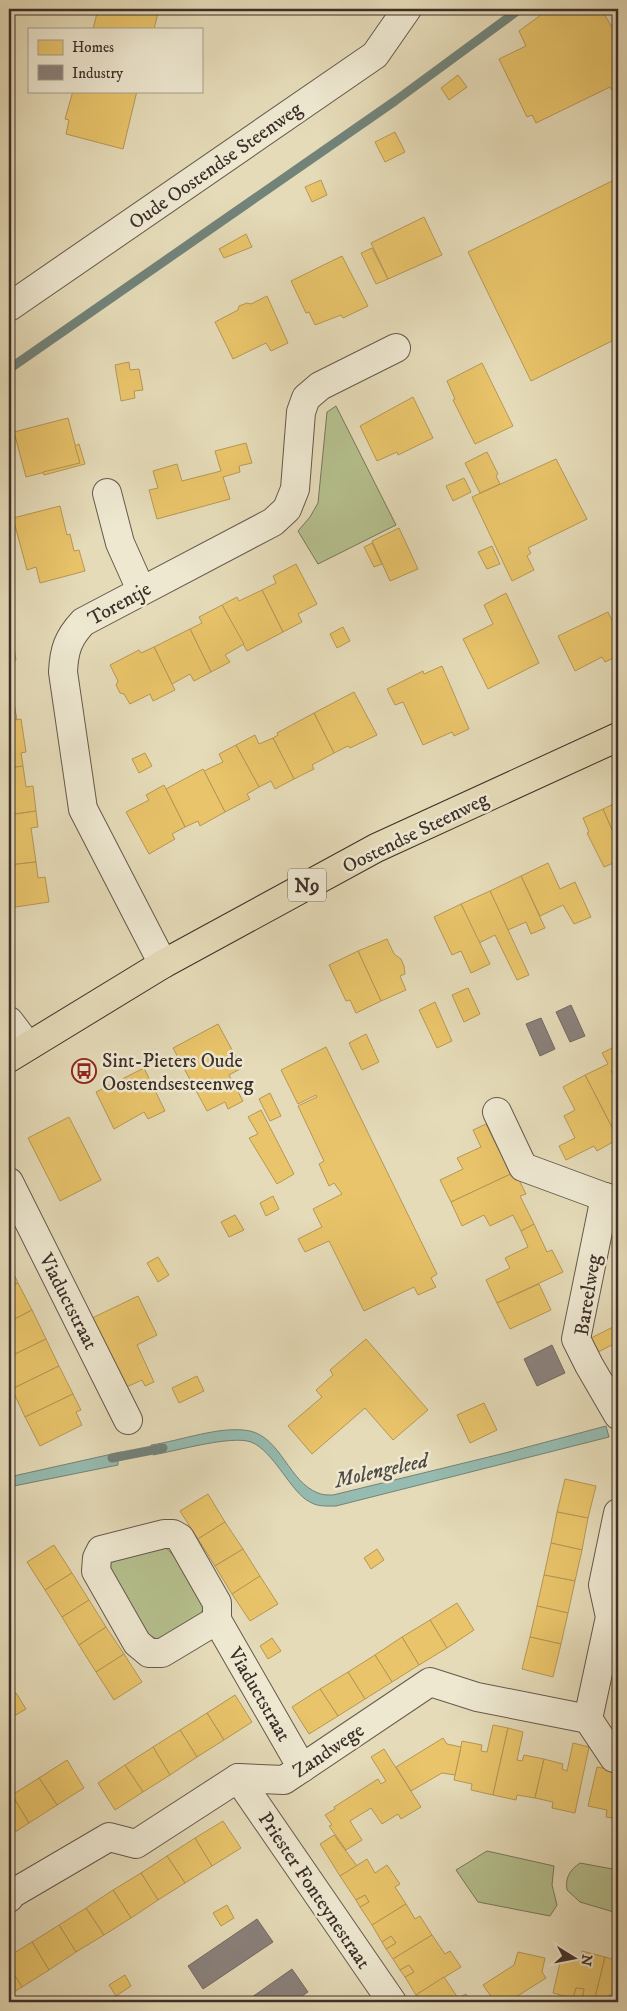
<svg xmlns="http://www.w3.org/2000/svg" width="627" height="2011" viewBox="0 0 627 2011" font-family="'IM FELL DW Pica',serif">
  <rect width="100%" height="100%" fill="#e5dbb8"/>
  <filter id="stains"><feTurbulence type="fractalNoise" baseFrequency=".004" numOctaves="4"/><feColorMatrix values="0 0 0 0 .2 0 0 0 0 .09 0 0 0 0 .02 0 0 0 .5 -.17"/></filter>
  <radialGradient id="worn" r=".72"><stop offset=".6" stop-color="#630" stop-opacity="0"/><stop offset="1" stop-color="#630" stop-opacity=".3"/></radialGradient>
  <g fill="#b5c08e" stroke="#78775c">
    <path d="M336,406L396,525L318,564L298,531L310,517L318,503L327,412Z"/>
    <path d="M165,1547C175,1554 201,1593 203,1605C203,1609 202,1613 200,1617L158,1640L146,1633L108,1572L110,1561Z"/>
    <path d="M487,1851L554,1866L552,1885L557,1905L550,1916L478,1902L456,1870Z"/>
    <path d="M580,1863L618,1870L617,1913L580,1902L567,1890C565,1877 570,1870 580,1863Z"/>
  </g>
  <g fill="#96bbb0" stroke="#72837a">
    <path d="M606,1426L609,1437L336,1506C327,1506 318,1507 310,1502C291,1493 274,1451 251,1442C231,1435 176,1451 153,1455L151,1445C180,1441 221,1425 250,1431C281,1438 289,1482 318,1493C322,1495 328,1495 333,1495L505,1453Z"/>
    <path d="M121,1452L124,1459L118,1460V1465L9,1487V1477Z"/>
  </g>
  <g fill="#e9c46a" stroke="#b59756">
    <path d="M98,9H159L154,29H93Z"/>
    <path d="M549,9H601L618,37V100L610,87L536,123L532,115L527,117L499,59L526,46L519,31Z"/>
    <path d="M458,75L467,87L449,100L441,88Z"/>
    <path d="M73,91H137L123,149L66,134L69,120L65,119Z"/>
    <path d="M395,132L405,152L385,162L375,142Z"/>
    <path d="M321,180L327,195L312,202L305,187Z"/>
    <path d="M612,181L618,195V338L531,381L468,252Z"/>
    <path d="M424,217L442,255L388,279L371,243Z"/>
    <path d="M246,234L252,247L224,258L219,249Z"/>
    <path d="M372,248L388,279L376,284L361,253Z"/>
    <path d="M342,256L368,306L343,318L341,315L315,325L309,312L306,313L291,281Z"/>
    <path d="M267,296L288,343L271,351L266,343L233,359L215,322L238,310L239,306L247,303L251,304Z"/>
    <path d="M129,362L130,370L139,369L143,390L134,391L135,398L121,401L115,365Z"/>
    <path d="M482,363L513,426L475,444L453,400L455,399L447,381Z"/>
    <path d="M413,397L433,438L398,455L397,452L377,461L360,426Z"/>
    <path d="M68,418L80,463L26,477L14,432Z"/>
    <path d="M246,443L252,463L239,466L240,472L223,477L230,499L157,519L149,490L158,488L153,471L177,464L182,481L221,471L215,451Z"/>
    <path d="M79,444L85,464L44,475L43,472L80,463L75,446Z"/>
    <path d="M487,452L498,474L496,476L500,484L480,493L465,463Z"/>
    <path d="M556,459L587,519L528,548L531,553L527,556L534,570L512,581L472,497Z"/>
    <path d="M464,478L471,492L453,501L446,486Z"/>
    <path d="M60,506L67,535L70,534L74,551L79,550L85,571L40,583L36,567L27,570L13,518Z"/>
    <path d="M399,528L418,569L390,581L372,541Z"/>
    <path d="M372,543L382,564L374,567L364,547Z"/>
    <path d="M492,546L500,564L487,569L478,552Z"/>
    <path d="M296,564L317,604L298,614L302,622L283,632L262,590L276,583L273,576Z"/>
    <path d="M262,590L283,632L247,651L222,605L237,597L239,601Z"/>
    <path d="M506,593L539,663L488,689L463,639L493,624L484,605Z"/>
    <path d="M222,605L244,644L225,655L230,662L211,672L190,629L202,623L199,617Z"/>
    <path d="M608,612L618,634V656L605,662L602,657L575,671L558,636Z"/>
    <path d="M343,627L350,641L337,648L330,634Z"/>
    <path d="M9,629H11L16,660L9,661Z"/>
    <path d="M190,629L211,672L194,681L190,674L172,684L154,647Z"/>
    <path d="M154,647L175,690L153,701L150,694L130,704L124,694L120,693L116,685L118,681L110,665L139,650L141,653Z"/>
    <path d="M442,666L469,729L454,736L452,732L423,745L403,702L395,705L387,689L423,671L424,674Z"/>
    <path d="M9,676L17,720L9,721Z"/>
    <path d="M354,692L377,735L350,748L348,746L334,753L314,713Z"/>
    <path d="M314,713L334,753L312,765L314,769L294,779L273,738L278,735L277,733Z"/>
    <path d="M21,719L26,752L21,753L23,766L9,768V721Z"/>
    <path d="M255,735L259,744L273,738L294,779L275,789L271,781L259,787L236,745Z"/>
    <path d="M236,745L259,787L247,794L250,799L225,812L204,771L223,762L219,754Z"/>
    <path d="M145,753L152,766L139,773L132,759Z"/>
    <path d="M23,766L26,787L33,786L36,811L9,815V768Z"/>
    <path d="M203,769L225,812L200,826L198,821L185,827L166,789Z"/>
    <path d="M164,785L185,827L172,834L175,839L149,854L126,812L149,800L146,795Z"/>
    <path d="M618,802V844L603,809Z"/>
    <path d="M603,809L618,844V861L604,867L587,833L589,832L583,818Z"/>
    <path d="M36,811L38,827L31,828L36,862L9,865V815Z"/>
    <path d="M36,862L38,878L45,877L49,902L9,908V865Z"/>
    <path d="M548,863L560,889L575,882L591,917L574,924L563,905L540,916L521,876Z"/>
    <path d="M521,876L545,928L531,934L526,922L508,930L490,891Z"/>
    <path d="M490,891L529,975L517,980L495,935L479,943L461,904Z"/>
    <path d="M461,904L490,964L471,973L461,951L452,955L434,917Z"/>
    <path d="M387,939L394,954L401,959L404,966L405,974L400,976L406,990L381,1001L358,951Z"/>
    <path d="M358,951L381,1001L356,1013L350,1000L346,1001L329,965Z"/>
    <path d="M468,988L480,1014L464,1022L452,995Z"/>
    <path d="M435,1002L452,1041L437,1048L419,1010Z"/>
    <path d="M218,1024L242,1068L229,1075L243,1101L228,1109L225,1102L207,1111L173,1048Z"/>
    <path d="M366,1034L379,1062L362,1070L349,1043Z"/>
    <path d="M618,1045V1067L611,1071L618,1085V1139L585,1075L608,1064L602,1053Z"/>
    <path d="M326,1047L437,1274L431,1278L436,1287L418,1295L414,1287L364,1311L329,1241L305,1252L298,1239L322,1227L313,1209L342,1194L334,1183L329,1186L319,1164L324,1161L298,1106L317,1097L316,1095L298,1104L281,1070Z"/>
    <path d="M144,1068L165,1111L148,1119L144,1112L114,1129L96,1092Z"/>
    <path d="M585,1075L618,1139L597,1151L594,1146L566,1160L559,1146L575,1138L564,1116L575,1110L563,1087Z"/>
    <path d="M270,1093L281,1116L270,1121L259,1099Z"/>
    <path d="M261,1110L294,1174L277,1184L249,1138L258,1134L248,1117Z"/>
    <path d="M69,1117L101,1180L60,1201L28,1138Z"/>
    <path d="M486,1124L500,1152L505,1150L515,1172L451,1202L440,1180L463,1169L457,1158L481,1147L473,1130Z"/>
    <path d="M515,1172L526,1194L520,1196L534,1224L521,1231L513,1215L490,1226L484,1215L462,1226L451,1202Z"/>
    <path d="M273,1196L279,1209L266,1216L260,1203Z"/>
    <path d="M235,1215L244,1230L229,1237L221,1222Z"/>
    <path d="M534,1224L547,1252L552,1250L563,1272L497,1303L486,1280L510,1268L505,1258L528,1247L521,1231Z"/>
    <path d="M158,1257L169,1275L158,1282L147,1263Z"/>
    <path d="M9,1263L18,1283L9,1287Z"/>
    <path d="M18,1283L32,1310L9,1322V1287Z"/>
    <path d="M539,1284L551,1310L510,1329L497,1303Z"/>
    <path d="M138,1296L157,1335L137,1345L154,1382L145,1386L142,1380L122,1389L88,1320Z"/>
    <path d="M32,1310L46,1339L9,1357V1322Z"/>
    <path d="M618,1318V1356L612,1345L596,1353L589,1339L617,1325L614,1320Z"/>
    <path d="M46,1339L59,1366L12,1389L9,1383V1357Z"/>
    <path d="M366,1339L428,1410L393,1440L365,1408L312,1454L288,1426L322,1397L316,1390L333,1375L330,1370Z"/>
    <path d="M59,1366L73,1394L25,1417L12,1389Z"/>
    <path d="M197,1376L204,1391L179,1403L172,1388Z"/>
    <path d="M73,1394L81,1410L76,1412L82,1425L40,1446L25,1417Z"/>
    <path d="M484,1403L497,1430L470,1443L457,1415Z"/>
    <path d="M565,1479L596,1486L588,1518L557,1512Z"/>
    <path d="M208,1494L225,1522L198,1539L180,1511Z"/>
    <path d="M557,1512L588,1518L582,1550L551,1543Z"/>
    <path d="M225,1522L243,1549L215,1566L198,1539Z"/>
    <path d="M551,1543L582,1550L575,1581L544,1575Z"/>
    <path d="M54,1545L72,1573L45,1590L27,1562Z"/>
    <path d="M243,1549L260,1576L232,1594L215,1566Z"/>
    <path d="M377,1549L384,1560L371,1569L364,1558Z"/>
    <path d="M72,1573L89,1600L62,1617L45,1590Z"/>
    <path d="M544,1575L575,1581L568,1613L537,1606Z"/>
    <path d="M260,1576L278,1604L250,1621L232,1594Z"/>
    <path d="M89,1600L106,1627L79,1645L62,1617Z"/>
    <path d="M457,1603L474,1630L447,1648L430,1620Z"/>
    <path d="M537,1606L568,1613L561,1644L530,1637Z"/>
    <path d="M430,1620L447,1648L419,1665L402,1637Z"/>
    <path d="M106,1627L124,1654L96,1672L79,1645Z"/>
    <path d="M402,1637L419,1665L392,1682L375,1655Z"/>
    <path d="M530,1637L561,1644L553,1677L522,1669Z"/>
    <path d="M272,1638L281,1651L268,1659L260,1646Z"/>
    <path d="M124,1654L142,1682L114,1700L96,1672Z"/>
    <path d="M375,1655L392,1682L365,1699L348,1672Z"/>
    <path d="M348,1672L365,1699L338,1716L320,1689Z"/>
    <path d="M320,1689L338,1716L309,1734L292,1707Z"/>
    <path d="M9,1691L12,1696L16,1693L26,1709L9,1719Z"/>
    <path d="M235,1695L252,1722L224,1740L207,1713Z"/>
    <path d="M207,1713L224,1740L197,1757L180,1730Z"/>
    <path d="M493,1725L508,1728L493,1795L471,1790L472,1784L454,1780L462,1741L482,1745L481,1751L487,1752Z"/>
    <path d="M508,1728L523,1732L517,1760L522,1761L524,1755L544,1759L535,1798L517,1795L516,1800L493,1795Z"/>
    <path d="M180,1730L197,1757L170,1775L153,1747Z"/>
    <path d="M443,1738L447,1744L461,1747L455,1775L442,1773L411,1791L396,1767Z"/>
    <path d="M573,1743L589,1747L575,1813L552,1808L553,1802L535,1798L544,1759L563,1764L562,1769L567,1771Z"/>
    <path d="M153,1747L170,1775L143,1792L125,1765Z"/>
    <path d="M384,1749L421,1807L401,1819L398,1814L382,1824L371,1808L350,1821L362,1840L346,1850L329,1826L332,1825L325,1815L335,1809L334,1807L378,1779L381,1784L386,1781L371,1757Z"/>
    <path d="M67,1760L84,1788L57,1805L39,1778Z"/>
    <path d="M125,1765L143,1792L115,1810L98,1783Z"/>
    <path d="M597,1767L617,1771L615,1782L618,1783V1819L606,1817L607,1810L588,1806Z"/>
    <path d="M39,1778L57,1805L29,1823L12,1795Z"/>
    <path d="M12,1795L29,1823L9,1836V1798Z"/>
    <path d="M223,1821L241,1848L212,1866L195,1838Z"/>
    <path d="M334,1835L357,1866L340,1876L320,1844Z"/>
    <path d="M195,1838L212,1866L185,1883L167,1856Z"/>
    <path d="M167,1856L185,1883L158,1900L141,1873Z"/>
    <path d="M367,1859L375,1873L387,1865L400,1884L395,1887L406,1904L372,1925L360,1907L369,1902L365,1895L356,1900L340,1876Z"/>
    <path d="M141,1873L158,1900L131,1918L113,1890Z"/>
    <path d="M113,1890L131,1918L104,1935L86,1908Z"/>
    <path d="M365,1895L369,1902L360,1907L356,1900Z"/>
    <path d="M406,1904L415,1919L420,1916L432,1935L393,1959L386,1949L396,1943L391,1936L382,1942L372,1925Z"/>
    <path d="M227,1905L234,1918L221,1926L213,1913Z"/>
    <path d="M86,1908L104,1935L76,1952L59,1925Z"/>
    <path d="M59,1925L76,1952L49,1970L32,1942Z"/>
    <path d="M432,1935L445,1954L450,1951L461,1967L416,1995L405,1977L414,1972L409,1965L400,1970L393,1959Z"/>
    <path d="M391,1936L396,1943L386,1949L382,1942Z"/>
    <path d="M32,1942L49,1970L22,1987L9,1966V1956Z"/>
    <path d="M582,1951L605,1957L594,2002L582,2000L584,1989L576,1988L573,1998L553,1993L562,1954L581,1959Z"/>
    <path d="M518,1952L545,1958L542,1972L546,1978L508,2002H495L483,1985L514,1965Z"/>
    <path d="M605,1957L618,1961V2002H616L617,1997L609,1995L607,2002H594Z"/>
    <path d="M409,1965L414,1972L405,1977L400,1970Z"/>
    <path d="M9,1966L22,1987L9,1995Z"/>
    <path d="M125,1975L131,1986L116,1996L109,1985Z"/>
    <path d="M444,1977L458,1998L466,1994L471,2002H420L416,1995Z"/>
    <path d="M576,1988L584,1989L582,2000L573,1998Z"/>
    <path d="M609,1995L617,1997L616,2002H607Z"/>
  </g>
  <g fill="#8a817c" stroke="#736863">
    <path d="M571,1005L585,1036L570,1042L556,1012Z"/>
    <path d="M541,1018L555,1049L540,1056L526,1024Z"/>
    <path d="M552,1345L565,1373L537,1386L524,1359Z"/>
    <path d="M257,1919L273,1942L203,1989L188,1966Z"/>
    <path d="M292,1969L308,1992L293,2002H245Z"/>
  </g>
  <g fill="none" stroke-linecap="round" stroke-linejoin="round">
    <g stroke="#72837a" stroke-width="9">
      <path d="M9,369L395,101L520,9"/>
      <path d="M112,1458L163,1448"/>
    </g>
    <defs>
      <g id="minor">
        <path d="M9,307L375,55L407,9"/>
        <path d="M107,493L120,543L141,590"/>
        <path d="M163,964L83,809L63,672C64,650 68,638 83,622L273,522L287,509L295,489L301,412L306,398L320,386L396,348"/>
        <path d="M9,1021L28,1046"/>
        <path d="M497,1112L523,1167L618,1202"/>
        <path d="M9,1182L128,1420"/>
        <path d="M605,1197L576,1339L589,1365L618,1415"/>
        <path d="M217,1620L162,1653H149L137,1643L96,1571L97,1558L101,1550L164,1534H173L180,1538L217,1603V1620L302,1768"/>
        <path d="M588,1719L610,1617L603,1585L618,1513"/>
        <path d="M238,1778L392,2002"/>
        <path d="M9,1898L10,1895L109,1837L136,1844L238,1778L284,1780L430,1682L477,1697L588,1719L614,1758L618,1759"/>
      </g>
      <path id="major" d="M9,1058L163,964L376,848L618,737"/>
    </defs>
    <use href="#minor" stroke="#66594d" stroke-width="30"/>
    <use href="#major" stroke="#3c2e29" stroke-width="30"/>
    <use href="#minor" stroke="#eee8d1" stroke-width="28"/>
    <use href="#major" stroke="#e5dbb8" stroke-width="28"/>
  </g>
  <defs>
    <symbol id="bus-ring" viewBox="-11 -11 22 22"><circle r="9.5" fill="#eee8d1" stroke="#8f2418" stroke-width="1.5"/><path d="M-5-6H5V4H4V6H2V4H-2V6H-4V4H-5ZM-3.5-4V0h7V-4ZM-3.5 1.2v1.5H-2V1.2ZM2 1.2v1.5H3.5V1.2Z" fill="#8f2418"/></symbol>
  </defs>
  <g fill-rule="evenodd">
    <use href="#bus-ring" x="70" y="1057" width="28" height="28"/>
  </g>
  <g text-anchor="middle" stroke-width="5" stroke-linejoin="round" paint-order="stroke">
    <rect fill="#eee8d1" stroke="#71665b" stroke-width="1" x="288" y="868.5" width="38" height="33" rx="4"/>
    <g font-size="19" font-weight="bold" fill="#3c2e29">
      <text x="307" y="892">N9</text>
    </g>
    <g font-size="20" fill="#3c2e29" stroke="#eee8d1">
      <text transform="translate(215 165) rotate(-35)" y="7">Oude Oostendse Steenweg</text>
      <text transform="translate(119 603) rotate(-29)" y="7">Torentje</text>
      <text transform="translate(415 832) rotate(-26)" y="7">Oostendse Steenweg</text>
      <text transform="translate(587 1295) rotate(-81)" y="7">Bareelweg</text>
      <text transform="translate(69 1301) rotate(63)" y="7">Viaductstraat</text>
      <text transform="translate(260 1694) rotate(60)" y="7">Viaductstraat</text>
      <text transform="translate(328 1750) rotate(-34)" y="7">Zandwege</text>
      <text transform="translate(315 1890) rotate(56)" y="7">Priester Fonteynestraat</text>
    </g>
    <g font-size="20" fill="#3c2e29" stroke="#eee8d1" text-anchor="start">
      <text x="102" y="1067">Sint-Pieters Oude<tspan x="102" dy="23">Oostendsesteenweg</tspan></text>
    </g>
    <g font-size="21" font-style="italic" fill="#4e4a44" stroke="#eee8d1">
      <text transform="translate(381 1470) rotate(-13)" y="7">Molengeleed</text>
    </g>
  </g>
  <rect width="627" height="2011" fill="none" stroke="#e5dbb8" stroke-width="30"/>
  <rect x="10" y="10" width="607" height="1991" fill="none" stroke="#3c2e29" stroke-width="2.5"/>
  <rect x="15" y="15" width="597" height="1981" fill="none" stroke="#3c2e29"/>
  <rect x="28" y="28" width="175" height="65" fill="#eee8d1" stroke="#a79e8e"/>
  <rect x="38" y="40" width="25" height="15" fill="#e9c46a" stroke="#a79e8e"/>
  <text x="72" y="52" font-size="15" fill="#3c2e29">Homes</text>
  <rect x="38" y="65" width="25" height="15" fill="#8a817c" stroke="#a79e8e"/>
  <text x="72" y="78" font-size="15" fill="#3c2e29">Industry</text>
  <g transform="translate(574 1958) rotate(100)" stroke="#eee8d1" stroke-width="4" paint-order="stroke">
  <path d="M0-4L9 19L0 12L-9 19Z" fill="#3c2e29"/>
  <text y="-8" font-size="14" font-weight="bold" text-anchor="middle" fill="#3c2e29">N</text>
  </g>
  <rect width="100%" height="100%" filter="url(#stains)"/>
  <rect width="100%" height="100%" fill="url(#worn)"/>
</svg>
